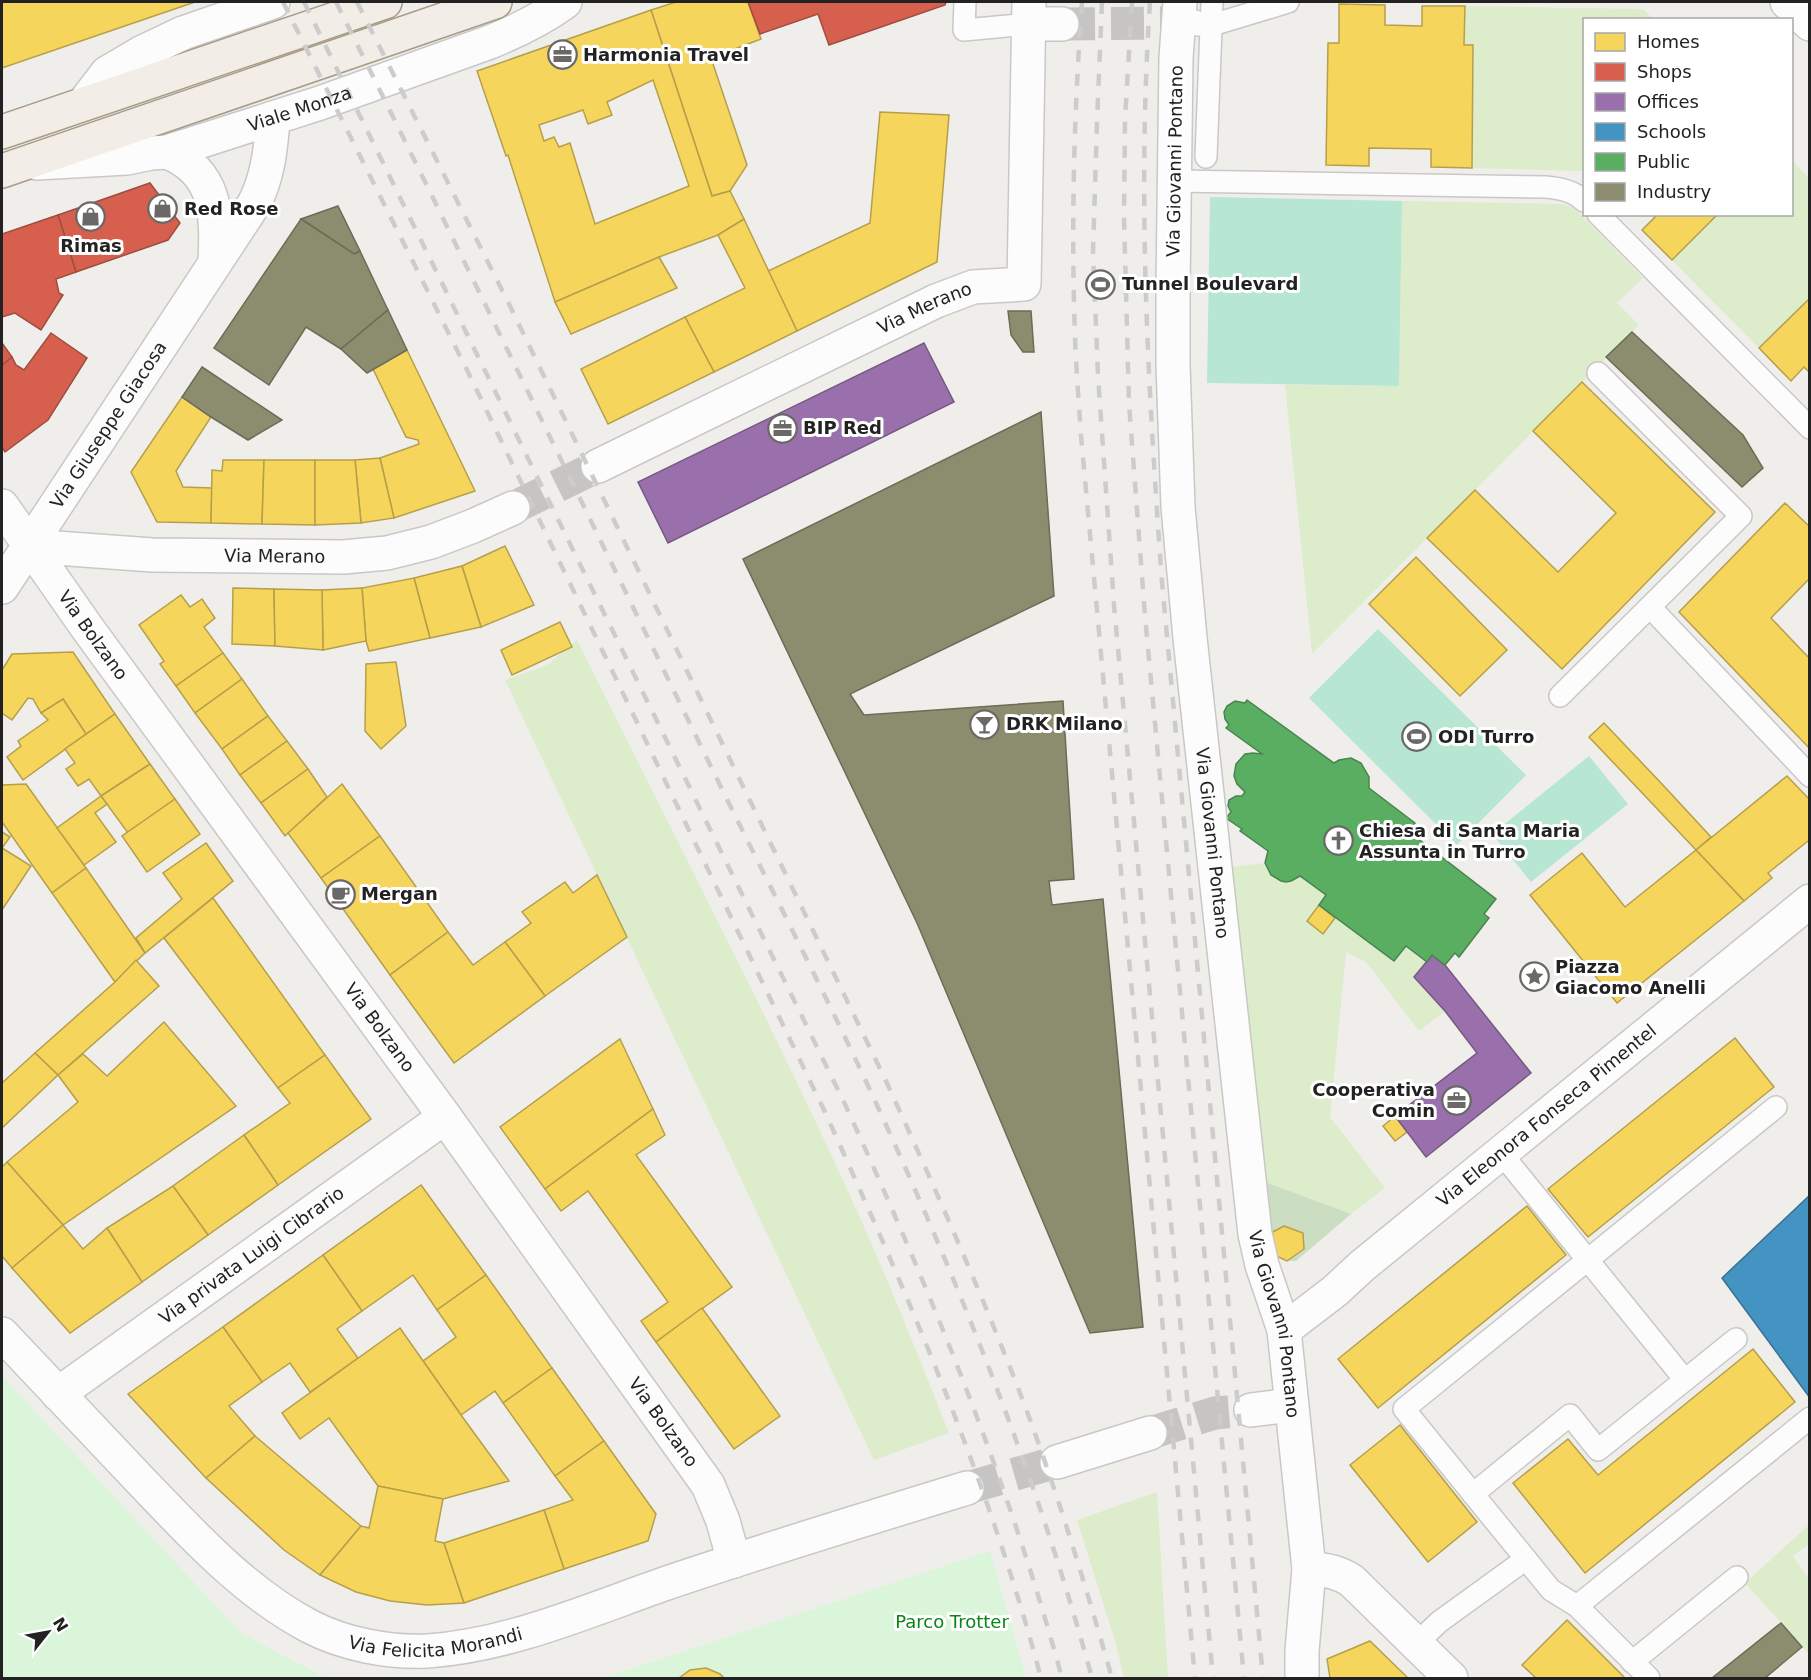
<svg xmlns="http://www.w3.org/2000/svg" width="1811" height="1680" viewBox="0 0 1811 1680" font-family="'DejaVu Sans',sans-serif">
  <rect width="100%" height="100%" fill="#f0eeeb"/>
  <g fill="#ddeccb">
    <path d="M1465,6L1643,9L1653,19L1584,20V171L1472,168L1473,45H1464Z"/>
    <path d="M1792,160L1809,178V298L1759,348L1672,260L1718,215L1792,214Z"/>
    <path d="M1402,201L1560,204L1573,207L1643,278L1617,303L1639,325L1312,654L1285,385L1399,386Z"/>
    <path d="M577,640C666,819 758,997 842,1178C881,1262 915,1347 949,1433L874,1460L505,680L547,665Z"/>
    <path d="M1265,863C1272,882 1283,885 1300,876L1326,895L1307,921L1323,934L1335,918L1394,961L1406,946L1427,962L1415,977L1445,1011L1419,1031L1366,962L1346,952L1330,1117L1385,1188L1351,1214L1263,1181L1231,867Z"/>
    <path d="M1157,1492L1168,1678H1124L1116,1644L1077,1520Z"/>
    <path d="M1809,1525V1544L1793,1556L1809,1579V1654L1745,1583Z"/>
  </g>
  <path fill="#cbdec1" d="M1263,1181L1351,1214L1296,1261H1287L1304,1249L1303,1234L1284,1226L1271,1233Z"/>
  <g fill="#daf5da">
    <path d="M2,1376L241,1633L326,1678H2Z"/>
    <path d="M990,1551L1026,1678H602Z"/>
  </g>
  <g fill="#b7e6d2">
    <path d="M1210,197L1402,201L1399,386L1207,383Z"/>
    <path d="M1378,629L1526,775L1457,845L1309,698Z"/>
    <path d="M1589,756L1628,804L1531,882L1492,834Z"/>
  </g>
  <g fill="#f6d55c" stroke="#b69f4b" stroke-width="1.5" fill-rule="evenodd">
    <path d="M2,2H195L2,68Z"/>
    <path d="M676,2H748L761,39L711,58L747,165L730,191L712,196L651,10Z"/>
    <path d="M1339,4L1385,5V25L1422,26V6H1465L1464,45H1473L1472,168L1431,167V149L1369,148V166L1326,165L1328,43H1339Z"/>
    <path d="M651,10L712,196L730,191L744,219L718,235L659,257L555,302L508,155L506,156L477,71ZM653,80L689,186L595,224L570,143L559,147L554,137L544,141L539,125L583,110L588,124L612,115L607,102Z"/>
    <path d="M880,112L949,115L937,262L797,331L768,271L870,223Z"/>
    <path d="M1652,214H1718L1672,260L1642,230L1655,217Z"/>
    <path d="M744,219L797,331L714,372L685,317L745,288L718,235Z"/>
    <path d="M659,257L677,288L571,334L555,302Z"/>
    <path d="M1810,298V373L1804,367L1791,381L1759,348Z"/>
    <path d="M685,317L714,372L608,424L581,369Z"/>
    <path d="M407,350L475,491L394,518L380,458L419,444L418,440L406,437L373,369Z"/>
    <path d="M1582,382L1715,512L1562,669L1427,538L1475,490L1558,572L1616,513L1533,431Z"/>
    <path d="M182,397L211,417L176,471L183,487L212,488L211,523L157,522L131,472Z"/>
    <path d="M380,458L394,518L361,523L355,460Z"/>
    <path d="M223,460H264L262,524L211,523L212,470L222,471Z"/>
    <path d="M264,460H315V525L262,524Z"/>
    <path d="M315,460H355L361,523L315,525Z"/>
    <path d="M1785,503L1810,527V578L1771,618L1810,659V749L1679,612Z"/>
    <path d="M505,546L534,605L481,627L462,566Z"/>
    <path d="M1416,557L1507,650L1460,696L1369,604Z"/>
    <path d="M462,566L481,627L430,638L414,578Z"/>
    <path d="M414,578L430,638L369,651L366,641L362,588Z"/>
    <path d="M233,588L274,589L275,646L232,644Z"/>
    <path d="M362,588L366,641L323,650L322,590Z"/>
    <path d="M274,589L322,590L323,650L275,646Z"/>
    <path d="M181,595L190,607L202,599L215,618L204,627L223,653L176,686L160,664L164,661L139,625Z"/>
    <path d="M560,622L572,647L512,675L501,650Z"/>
    <path d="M73,652L115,714L86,734L63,699L41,713L33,699L28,698L12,720L2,713V670L12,654Z"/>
    <path d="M223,653L242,679L195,713L176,686Z"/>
    <path d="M396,662L406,726L381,749L365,731L366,664Z"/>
    <path d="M242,679L268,716L222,749L195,713Z"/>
    <path d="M63,699L86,734L23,780L7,757L21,746L18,741L48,720L41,713Z"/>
    <path d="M115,714L150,764L101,796L89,779L78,786L66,769L75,763L65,749Z"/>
    <path d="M268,716L287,741L240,775L222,749Z"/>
    <path d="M1604,723L1662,784L1711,837L1696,850L1646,797L1589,737Z"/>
    <path d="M287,741L308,769L261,803L240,775Z"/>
    <path d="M150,764L175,799L128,833L101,796Z"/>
    <path d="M308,769L327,797L285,836L261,803Z"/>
    <path d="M1787,776L1810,800V844L1808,841L1768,873L1772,878L1744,901L1696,850Z"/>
    <path d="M26,784L86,868L52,893L2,822V787L3,785Z"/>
    <path d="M342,784L380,836L321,878L288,833Z"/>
    <path d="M101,796L107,804L95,813L116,842L84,865L57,828Z"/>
    <path d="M175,799L200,834L147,872L122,836Z"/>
    <path d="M2,832L10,837L2,848L31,866L2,910Z"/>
    <path d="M380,836L448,932L390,975L321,878Z"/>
    <path d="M206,843L233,881L145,953L136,938L182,899L163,873Z"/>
    <path d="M1696,850L1744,901L1617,1003L1530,895L1582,853L1625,907Z"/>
    <path d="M86,868L145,953L115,982L52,893Z"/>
    <path d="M597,875L627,937L545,996L505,942L531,923L522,912L565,882L573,893Z"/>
    <path d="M213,898L325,1055L278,1088L164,938Z"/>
    <path d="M1319,905L1335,918L1323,934L1307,921Z"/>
    <path d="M448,932L473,965L505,942L545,996L454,1063L390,975Z"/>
    <path d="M136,960L159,986L58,1075L35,1053L115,982Z"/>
    <path d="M164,1022L236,1106L63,1225L7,1162L78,1102L58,1075L83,1054L107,1076Z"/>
    <path d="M1735,1038L1774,1087L1588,1237L1548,1189Z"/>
    <path d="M620,1039L653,1109L545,1189L500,1127Z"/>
    <path d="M35,1053L58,1075L2,1128V1083Z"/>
    <path d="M325,1055L371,1119L278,1185L244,1135L290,1103L278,1088Z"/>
    <path d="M653,1109L665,1135L636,1155L732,1287L656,1342L641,1321L668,1302L588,1191L561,1211L545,1189Z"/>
    <path d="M1395,1116L1407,1132L1395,1141L1383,1126Z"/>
    <path d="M244,1135L278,1185L208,1235L173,1186Z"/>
    <path d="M7,1162L63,1225L12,1268L2,1256V1167Z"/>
    <path d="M421,1185L486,1275L437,1310L413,1275L362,1311L323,1255Z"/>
    <path d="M173,1186L208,1235L142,1282L107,1228Z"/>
    <path d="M1527,1206L1566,1255L1378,1408L1338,1359Z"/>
    <path d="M63,1225L83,1249L107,1228L142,1282L70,1333L12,1268Z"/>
    <path d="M1284,1226L1303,1233L1304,1249L1287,1261L1274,1255L1271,1233Z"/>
    <path d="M323,1255L362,1311L337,1329L358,1358L310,1392L290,1363L262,1382L223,1327Z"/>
    <path d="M486,1275L552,1368L503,1403L495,1391L461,1415L423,1361L456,1337L437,1310Z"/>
    <path d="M702,1308L780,1416L734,1449L656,1342Z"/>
    <path d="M223,1327L262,1382L229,1406L255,1436L206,1478L128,1394Z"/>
    <path d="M400,1328L461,1415L509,1481L443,1499L378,1486L329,1418L300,1439L282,1413Z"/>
    <path d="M1753,1349L1795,1402L1585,1573L1513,1483L1568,1439L1598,1475Z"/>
    <path d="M552,1368L604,1441L555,1476L503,1403Z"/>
    <path d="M1400,1425L1477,1522L1428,1562L1350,1465Z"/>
    <path d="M255,1436L361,1526L320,1575L284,1550L206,1478Z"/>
    <path d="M604,1441L656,1514L648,1541L564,1569L544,1510L573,1500L555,1476Z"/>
    <path d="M378,1486L443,1499L435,1541L444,1543L464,1603L427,1605L390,1601L356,1592L320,1575L361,1526L369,1528Z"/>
    <path d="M544,1510L564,1569L464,1603L444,1543Z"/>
    <path d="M1567,1620L1625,1678H1536L1522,1665Z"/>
    <path d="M1370,1641L1408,1678H1330L1327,1659Z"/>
    <path d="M706,1668L720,1674L724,1678H679L690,1670Z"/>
  </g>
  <g fill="#d6604d" stroke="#a04d40" stroke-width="1.5">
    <path d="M748,2H946L945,5L829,45L818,14L760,34Z"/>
    <path d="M150,183L180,223L168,240L76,272L58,215Z"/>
    <path d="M58,215L76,272L56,279L59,293L63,295L41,330L15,313L2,317V234Z"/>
    <path d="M51,333L87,358L48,420L5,452L2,447V365L12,357L16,365L24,370Z"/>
    <path d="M2,343L12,357L2,365Z"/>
  </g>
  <g fill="#9970ab" stroke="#755982" stroke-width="1.5">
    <path d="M924,343L954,402L668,543L638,482Z"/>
    <path d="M1432,955L1445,965L1531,1073L1426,1157L1395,1116L1477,1053L1445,1011L1414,977Z"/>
  </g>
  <path fill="#4393c3" stroke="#397193" stroke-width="1.5" d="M1810,1195V1398L1722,1278Z"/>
  <path fill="#5aae61" stroke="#49844e" stroke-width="1.5" d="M1247,700L1334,763L1339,760L1351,758L1361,763L1369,777V788L1415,823L1408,831L1496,899L1484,914L1489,918L1459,957L1455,953L1445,965L1432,955L1427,962L1406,946L1394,961L1319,905L1326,895L1300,876L1291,881L1286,882L1281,881L1271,875L1265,863L1268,851L1240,831L1242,829L1226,818L1231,812L1228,806L1229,800L1236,796H1242L1245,792L1237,784L1234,776L1236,764L1245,754L1253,753L1262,754L1226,728L1229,725L1225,719L1224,712L1227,706L1235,701L1245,703Z"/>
  <g fill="#8c8c6e" stroke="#6c6c57" stroke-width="1.5">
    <path d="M338,206L360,251L354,254L301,219Z"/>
    <path d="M301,219L354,254L360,251L388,310L341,349L306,327L269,385L214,348Z"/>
    <path d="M388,310L407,350L367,373L341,349Z"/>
    <path d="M1008,311H1031L1034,352H1023L1011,335Z"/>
    <path d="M1632,332L1743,435L1763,468L1742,487L1606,357Z"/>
    <path d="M202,367L282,420L248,440L211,417L182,397Z"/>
    <path d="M1041,412L1054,596L850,694L864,715L1063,701L1074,879L1049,881L1052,905L1103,899L1143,1327L1090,1333L917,923L743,559Z"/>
    <path d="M1781,1623L1802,1647L1765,1678H1712Z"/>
  </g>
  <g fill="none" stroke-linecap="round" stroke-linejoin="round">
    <g stroke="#c7c5c3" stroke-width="33" stroke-dasharray="33 16" stroke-linecap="butt">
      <path d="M1062,24L1166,23"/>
      <path d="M513,508L598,466"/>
      <path d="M1150,1433L1215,1413L1251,1410"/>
      <path d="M967,1488L1057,1462"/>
    </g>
    <defs>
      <g id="lane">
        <path d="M965,2L964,30L1028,24"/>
        <path d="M1178,23L1195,21L1197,25H1212L1288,2"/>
        <path d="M1206,157L1212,2"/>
        <path d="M1174,181L1545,187C1560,188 1574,191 1584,201"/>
        <path d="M1598,214L1810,428"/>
        <path d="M1650,607L1810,776"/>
        <path d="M1560,696L1741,516L1598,373"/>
        <path d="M1501,1153L1685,1380"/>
        <path d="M1473,1494L1570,1415L1598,1450L1736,1339"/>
        <path d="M1577,1606L1810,1418"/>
        <path d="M1416,1644L1439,1622L1526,1559"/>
        <path d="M1632,1662L1737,1577"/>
        <path d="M1649,1678L1577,1606L1551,1590L1404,1409L1776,1107"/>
      </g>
      <g id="street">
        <path id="s1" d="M1180,2L1176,58L1173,288V365L1178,507L1190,638L1255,1234L1262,1265L1284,1330L1309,1569L1302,1651V1678"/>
        <path d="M1787,2L1810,24"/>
        <path d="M1028,24H1062"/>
        <path d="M84,103L107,73L141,53L183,33L273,2"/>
        <path d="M167,152C218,172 217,216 215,263"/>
        <path id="s2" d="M37,163L127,158L151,153L167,152L320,103L490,42C517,31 542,19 565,2"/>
        <path id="s3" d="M598,466L936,301L973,287L1024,284L1029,2"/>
        <path id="s4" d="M2,506L88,629L445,1117L708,1485L723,1521L734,1561"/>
        <path id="s5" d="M29,546L152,555L343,557L387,553L431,542L473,526L513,508"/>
        <path id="s6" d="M2,587L254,204C268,177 271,148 273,118"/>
        <path id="s7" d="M1284,1330L1335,1291L1362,1266L1810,901"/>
        <path id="s8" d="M2,1334C48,1383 94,1432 140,1480C191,1533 243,1591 309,1626C343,1644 389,1653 428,1651C510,1645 587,1611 664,1584C764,1550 866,1519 967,1488"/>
        <path id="s9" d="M58,1394L445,1117"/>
        <path d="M1251,1410L1291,1405"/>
        <path d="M1057,1462L1150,1433"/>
        <path d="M1309,1569C1325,1569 1339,1572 1352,1581L1451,1678"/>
      </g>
      <g id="primary">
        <path d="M2,132L385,2"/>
        <path d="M2,171L495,2"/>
      </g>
    </defs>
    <use href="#lane" stroke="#c9c8c7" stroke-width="24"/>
    <use href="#street" stroke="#c9c8c7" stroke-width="36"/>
    <use href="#primary" stroke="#a79c86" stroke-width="36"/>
    <use href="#lane" stroke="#fdfcfc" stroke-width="21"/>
    <use href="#street" stroke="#fdfcfc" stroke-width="33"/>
    <use href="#primary" stroke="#f3ede7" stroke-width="33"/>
    <g stroke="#ccc" stroke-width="4.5" stroke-dasharray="12 12" stroke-linecap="butt">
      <path d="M283,2L467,370L824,1110C908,1295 989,1482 1041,1678"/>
      <path d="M304,2L843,1100C929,1287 1008,1479 1062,1678"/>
      <path d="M336,2C465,261 591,522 719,783C769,885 822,987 870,1090C958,1280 1037,1476 1092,1678"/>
      <path d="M357,2L509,304L886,1081C935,1188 983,1296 1025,1406C1058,1495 1086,1587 1112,1678"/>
      <path d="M1082,2C1074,112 1071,225 1075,336C1076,369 1079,403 1081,436L1195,1678"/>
      <path d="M1102,2L1097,122L1093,252L1098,376L1114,605L1213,1678"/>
      <path d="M1132,2L1125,119L1124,218L1129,404L1145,616L1244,1678"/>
      <path d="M1150,2C1137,195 1148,389 1162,582L1263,1678"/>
    </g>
  </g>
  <defs>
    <symbol id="office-ring" viewBox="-11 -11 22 22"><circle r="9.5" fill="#fff" stroke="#6a6968" stroke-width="1.5"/><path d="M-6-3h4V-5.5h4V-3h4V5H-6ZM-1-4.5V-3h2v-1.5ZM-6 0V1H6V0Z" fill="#6a6968"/></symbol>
    <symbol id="shop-ring" viewBox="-11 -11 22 22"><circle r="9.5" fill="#fff" stroke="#6a6968" stroke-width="1.5"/><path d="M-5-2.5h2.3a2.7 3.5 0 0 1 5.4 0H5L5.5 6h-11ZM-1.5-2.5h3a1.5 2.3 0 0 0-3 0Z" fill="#6a6968"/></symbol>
    <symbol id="stadium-ring" viewBox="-11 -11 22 22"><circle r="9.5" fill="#fff" stroke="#6a6968" stroke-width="1.5"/><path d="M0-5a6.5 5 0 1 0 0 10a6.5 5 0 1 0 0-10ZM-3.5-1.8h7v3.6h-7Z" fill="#6a6968"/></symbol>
    <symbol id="bar-ring" viewBox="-11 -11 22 22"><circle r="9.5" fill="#fff" stroke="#6a6968" stroke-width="1.5"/><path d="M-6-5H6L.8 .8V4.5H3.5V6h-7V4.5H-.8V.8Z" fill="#6a6968"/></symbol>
    <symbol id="church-ring" viewBox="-11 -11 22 22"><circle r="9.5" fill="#fff" stroke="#6a6968" stroke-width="1.5"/><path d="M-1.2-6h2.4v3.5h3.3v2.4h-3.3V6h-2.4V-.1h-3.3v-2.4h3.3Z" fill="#6a6968"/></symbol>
    <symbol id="cafe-ring" viewBox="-11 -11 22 22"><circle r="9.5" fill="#fff" stroke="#6a6968" stroke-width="1.5"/><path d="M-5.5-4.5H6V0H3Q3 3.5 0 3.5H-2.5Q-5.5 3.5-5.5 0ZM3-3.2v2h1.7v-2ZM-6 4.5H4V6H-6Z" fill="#6a6968"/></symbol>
    <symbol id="sight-ring" viewBox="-11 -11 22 22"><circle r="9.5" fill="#fff" stroke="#6a6968" stroke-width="1.5"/><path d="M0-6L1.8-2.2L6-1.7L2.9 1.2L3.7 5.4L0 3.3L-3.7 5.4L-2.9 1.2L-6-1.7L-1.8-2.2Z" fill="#6a6968"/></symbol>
  </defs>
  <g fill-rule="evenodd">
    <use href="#office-ring" x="546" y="38" width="33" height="33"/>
    <use href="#shop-ring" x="146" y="192" width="33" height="33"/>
    <use href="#shop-ring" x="74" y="200" width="33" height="33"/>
    <use href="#stadium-ring" x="1084" y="268" width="33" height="33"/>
    <use href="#office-ring" x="766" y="412" width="33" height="33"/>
    <use href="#bar-ring" x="968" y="708" width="33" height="33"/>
    <use href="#stadium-ring" x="1400" y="720" width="33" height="33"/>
    <use href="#church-ring" x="1322" y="824" width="33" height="33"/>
    <use href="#cafe-ring" x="324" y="878" width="33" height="33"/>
    <use href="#sight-ring" x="1518" y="960" width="33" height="33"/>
    <use href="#office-ring" x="1440" y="1084" width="33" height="33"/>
  </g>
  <g text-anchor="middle" stroke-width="6" stroke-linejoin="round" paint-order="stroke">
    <g font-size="18" font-weight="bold" fill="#222" stroke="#fff" text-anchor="start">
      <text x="583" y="61">Harmonia Travel</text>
      <text x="184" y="215">Red Rose</text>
      <text x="91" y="252" text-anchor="middle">Rimas</text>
      <text x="1122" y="290">Tunnel Boulevard</text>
      <text x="803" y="434">BIP Red</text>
      <text x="1006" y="730">DRK Milano</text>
      <text x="1438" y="743">ODI Turro</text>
      <text x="1359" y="837">Chiesa di Santa Maria<tspan x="1359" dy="21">Assunta in Turro</tspan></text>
      <text x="361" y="900">Mergan</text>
      <text x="1555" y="973">Piazza<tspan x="1555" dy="21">Giacomo Anelli</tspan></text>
      <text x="1435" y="1096" text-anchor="end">Cooperativa<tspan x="1435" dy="21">Comin</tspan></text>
    </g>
    <g font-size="18" fill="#222" stroke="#fff">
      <text dy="6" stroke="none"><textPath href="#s2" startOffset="270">Viale Monza</textPath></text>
      <text transform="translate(1175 161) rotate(-89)" y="6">Via Giovanni Pontano</text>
      <text dy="6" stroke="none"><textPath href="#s3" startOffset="363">Via Merano</textPath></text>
      <text dy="6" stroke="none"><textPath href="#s6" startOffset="194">Via Giuseppe Giacosa</textPath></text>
      <text dy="6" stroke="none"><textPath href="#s5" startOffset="246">Via Merano</textPath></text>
      <text dy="6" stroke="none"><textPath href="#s4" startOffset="158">Via Bolzano</textPath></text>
      <text dy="6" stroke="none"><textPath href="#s1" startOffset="843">Via Giovanni Pontano</textPath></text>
      <text dy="6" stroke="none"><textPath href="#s4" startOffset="644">Via Bolzano</textPath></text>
      <text dy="6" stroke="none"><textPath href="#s7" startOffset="339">Via Eleonora Fonseca Pimentel</textPath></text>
      <text dy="6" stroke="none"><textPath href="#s9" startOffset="238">Via privata Luigi Cibrario</textPath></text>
      <text dy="6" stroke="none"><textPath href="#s1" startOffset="1329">Via Giovanni Pontano</textPath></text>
      <text dy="6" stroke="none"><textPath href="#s4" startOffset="1130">Via Bolzano</textPath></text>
      <text dy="6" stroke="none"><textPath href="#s8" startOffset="556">Via Felicita Morandi</textPath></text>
    </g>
    <g font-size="18" fill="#0c8416" stroke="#fff">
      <text x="952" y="1628">Parco Trotter</text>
    </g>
  </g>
  <rect width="1811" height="1680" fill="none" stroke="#222222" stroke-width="6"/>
  <rect x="1583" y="18" width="210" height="198" fill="#ffffff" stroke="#a7a7a7" stroke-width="1.5"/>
  <rect x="1595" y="33" width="30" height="18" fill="#f6d55c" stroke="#a7a7a7" stroke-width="1.5"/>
  <text x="1637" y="48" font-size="18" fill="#222222">Homes</text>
  <rect x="1595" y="63" width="30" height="18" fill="#d6604d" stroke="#a7a7a7" stroke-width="1.5"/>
  <text x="1637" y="78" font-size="18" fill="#222222">Shops</text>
  <rect x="1595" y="93" width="30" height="18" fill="#9970ab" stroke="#a7a7a7" stroke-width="1.5"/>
  <text x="1637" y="108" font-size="18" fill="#222222">Offices</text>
  <rect x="1595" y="123" width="30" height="18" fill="#4393c3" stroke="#a7a7a7" stroke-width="1.5"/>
  <text x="1637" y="138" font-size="18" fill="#222222">Schools</text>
  <rect x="1595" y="153" width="30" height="18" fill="#5aae61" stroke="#a7a7a7" stroke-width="1.5"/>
  <text x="1637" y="168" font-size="18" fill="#222222">Public</text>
  <rect x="1595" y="183" width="30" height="18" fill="#8c8c6e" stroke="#a7a7a7" stroke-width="1.5"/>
  <text x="1637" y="198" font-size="18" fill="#222222">Industry</text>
  <g transform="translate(48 1632) rotate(59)" stroke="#ffffff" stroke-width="4.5" paint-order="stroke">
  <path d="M0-4.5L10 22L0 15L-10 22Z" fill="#222222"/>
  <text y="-9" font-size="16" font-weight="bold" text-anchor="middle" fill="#222222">N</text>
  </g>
</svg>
